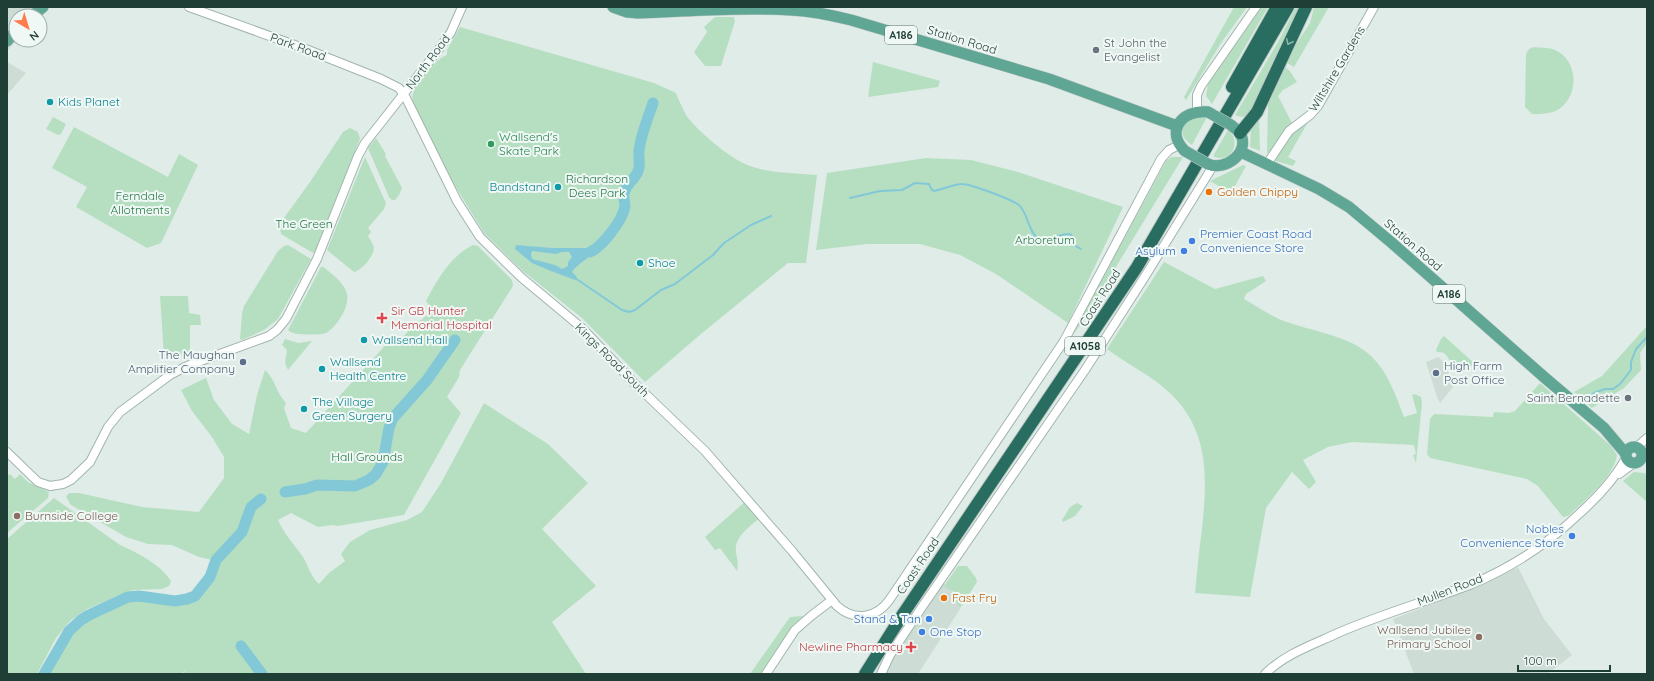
<svg xmlns="http://www.w3.org/2000/svg" width="1654" height="681" viewBox="0 0 1654 681" font-family="Quicksand,sans-serif">
  <rect width="100%" height="100%" fill="#e0ece7"/>
  <g fill="#cedcd6">
    <path d="M7,7H48L38,16H16L17,40L7,51Z"/>
    <path d="M7,62L26,73L7,95Z"/>
    <path d="M1438,357L1445,363L1453,387L1440,403L1437,397L1426,362Z"/>
    <path d="M1518,567L1544,619L1572,655L1547,674H1414L1393,619L1490,581Z"/>
    <path d="M943,583L951,589L960,609L918,674H881Z"/>
  </g>
  <g fill="#b6dfc2">
    <path d="M1234,7H1247L1221,43L1186,100L1184,97Z"/>
    <path d="M1262,7H1268L1212,104L1206,96L1208,84Z"/>
    <path d="M1296,7H1301L1251,113C1245,117 1242,118 1235,115L1278,42Z"/>
    <path d="M1314,7H1329L1294,67L1287,63L1295,46L1310,23Z"/>
    <path d="M715,17H734L735,21L721,66H705L694,52L707,32L704,27Z"/>
    <path d="M460,27L654,83L676,93C679,100 682,108 686,115C697,131 732,160 750,166C769,173 796,173 817,175L806,263H788L701,334L645,382L582,318L524,272L484,233L446,171L413,103C412,99 412,95 414,91C416,83 433,64 440,59C443,56 445,57 447,54V50Z"/>
    <path d="M1534,47C1540,48 1549,47 1555,50C1578,60 1580,95 1559,109C1551,114 1541,114 1532,114L1525,107L1526,54L1529,49Z"/>
    <path d="M873,62L940,81L938,87L868,97Z"/>
    <path d="M1285,67L1289,70L1297,82L1283,90L1278,96L1292,123C1284,130 1273,151 1267,153L1268,105Z"/>
    <path d="M53,117L66,124L61,134L58,135L46,129Z"/>
    <path d="M1194,117H1207L1192,145C1177,135 1181,126 1194,117Z"/>
    <path d="M1259,119L1260,151L1250,147L1251,127Z"/>
    <path d="M1308,122L1288,157L1296,161L1293,166L1276,161L1275,159C1286,141 1289,133 1308,122Z"/>
    <path d="M74,127L168,177L179,154L198,165L161,243L147,248L76,207L87,187L52,168Z"/>
    <path d="M350,128L358,132L360,139L315,252L313,253L281,234L280,228L281,222L310,182L343,132Z"/>
    <path d="M1228,130C1243,142 1230,165 1213,156Z"/>
    <path d="M376,138L386,154L385,156L402,188L399,195L395,200H392L389,197L368,148Z"/>
    <path d="M365,157L386,203L384,209L368,228L371,232L368,236C370,239 373,244 374,248C374,256 361,271 354,272L327,250Z"/>
    <path d="M1172,157H1183L1083,321L1070,339L1166,161Z"/>
    <path d="M926,158L971,160L1018,172L1123,207L1068,323L996,274L960,255L920,244H867L816,250L827,173Z"/>
    <path d="M1243,165L1246,166L1231,193L1210,181Z"/>
    <path d="M288,245L311,259L278,319L264,330L242,340L240,339L242,313L244,306L278,251L284,246Z"/>
    <path d="M473,245L478,246L512,280L513,286L460,370L459,377L447,397L461,413L404,515L338,526L333,525L318,527L291,513L278,520C284,534 294,544 303,557C309,566 310,576 319,584L329,573L345,561L341,554L350,542L370,530L407,520L422,512L441,483L484,403L548,444L588,483L542,529L596,586L552,622L586,674H184L185,670L182,674H46C51,660 71,631 83,622C91,617 100,614 108,610C117,605 127,597 138,598C157,600 176,610 195,599C207,592 214,574 221,562L199,557L172,545L148,544L126,537L71,505L66,497L69,493H79L142,507L199,512L224,478V457L212,437L192,411L181,390L206,378L214,400L232,424L249,434L257,395L265,370C276,380 275,391 286,403L284,408L291,428L306,433L391,339L397,344L409,330L433,310L426,301C438,279 449,257 473,245Z"/>
    <path d="M1164,262L1215,289L1263,276L1266,281L1246,294L1244,299C1257,306 1270,316 1284,321C1311,331 1351,336 1371,356C1388,372 1396,396 1404,417L1417,413L1412,395L1415,394L1421,397L1422,403L1416,463L1413,455L1416,454L1414,445L1352,442L1328,447L1303,460L1316,482L1309,489L1292,472L1266,508L1250,597L1195,593C1197,572 1199,550 1202,529C1207,480 1210,433 1172,395C1153,376 1128,365 1107,349Z"/>
    <path d="M321,267H323C331,273 342,281 346,291C352,304 337,327 326,333C322,335 297,335 293,333C292,333 288,330 288,330Z"/>
    <path d="M160,296H188L189,313L200,315L201,325H190V353L170,359L164,356Z"/>
    <path d="M1647,326V343L1640,353L1641,370L1624,388L1592,408L1574,392L1602,376Z"/>
    <path d="M1444,336L1474,363L1471,367L1456,371C1448,363 1450,351 1437,352L1436,350L1441,339Z"/>
    <path d="M285,339L298,343L312,341L288,370L285,363L287,350L282,345Z"/>
    <path d="M1540,383L1610,445L1617,455C1614,477 1584,501 1568,516L1563,517L1538,486L1527,479L1430,458L1427,454L1430,419L1434,414L1493,417L1494,412L1509,413L1515,411Z"/>
    <path d="M1634,472L1644,473L1647,475V502L1623,481Z"/>
    <path d="M10,474L15,479L20,474L28,482L49,492L48,498L7,533V476Z"/>
    <path d="M54,498L120,545C138,553 160,564 171,581L169,586L162,589L133,590L87,609L70,621L56,638L37,674H7V539Z"/>
    <path d="M747,500L761,517C751,526 734,536 736,552C737,558 739,565 737,571L720,548L715,550L705,537Z"/>
    <path d="M1077,503L1083,506L1075,516L1063,522L1062,520L1070,507Z"/>
    <path d="M958,566H967L976,578L977,582L960,608L954,599V596L952,595L954,592L944,586Z"/>
    <path d="M803,616L793,625L760,674H750L790,617Z"/>
  </g>
  <g fill="#82c8d7" fill-rule="evenodd">
    <path d="M602,243C601,252 579,261 572,272L577,277L575,280L551,271L532,263L515,249L516,245L552,248H589ZM532,251L556,254L562,252H569L572,257L568,262V266L562,269L555,265L532,259L531,254Z"/>
    <path d="M300,484L317,485L312,490L313,491L310,492L285,494L284,490Z"/>
  </g>
  <g fill="none" stroke-linecap="round" stroke-linejoin="round">
    <g stroke="#82c8d7" stroke-width="2">
      <path d="M850,198L880,191L902,190L915,183L929,184L932,190L934,191C943,189 952,185 961,184C969,183 1016,201 1020,206C1029,217 1028,231 1039,240C1050,242 1059,233 1070,234L1073,237L1074,245L1081,249"/>
      <path d="M575,278L622,310L629,312L635,310L661,290L675,284L713,255L724,243L751,225L771,216"/>
      <path d="M1587,400L1594,393L1605,389H1613L1620,384L1631,370V362L1636,349L1647,337"/>
    </g>
    <g stroke="#82c8d7" stroke-width="11">
      <path d="M590,252C602,247 623,220 625,206C625,202 623,198 624,194C626,183 635,180 638,171C641,165 638,157 639,150C641,134 648,118 653,103"/>
      <path d="M285,492L305,489L317,485L355,486L369,480L376,474L383,462L389,428L393,418L427,380L455,340"/>
      <path d="M241,646L262,674"/>
      <path d="M44,674L69,631L81,620L89,615L128,597L139,596L175,601L187,599L195,596L210,577L216,560L242,532L251,507L261,499"/>
    </g>
    <defs>
      <g id="minor">
        <path d="M189,7L303,48L381,79L399,88L406,98L457,201L480,237L522,278L582,328L634,383L705,451L792,551L837,606C855,622 877,618 890,599L1064,341L1161,159L1169,150L1179,145"/>
        <path d="M1197,111V95L1201,86L1256,7"/>
        <path d="M1267,164L1289,131L1310,115L1318,106L1374,7"/>
        <path d="M1637,447L1647,438"/>
        <path d="M7,452L38,482L50,486L63,484L71,480L90,462L108,427L120,412L170,375L187,366L269,336L277,330L286,319L317,259L358,156L365,143L439,49L451,32L462,7"/>
        <path d="M1619,474L1634,463"/>
        <path d="M766,674L795,630L811,616L832,600"/>
        <path d="M881,674L890,655L922,607L1085,370L1144,278L1213,166"/>
        <path d="M1265,674C1285,654 1312,645 1338,633C1381,614 1428,601 1472,584C1512,567 1549,543 1580,513C1599,496 1614,480 1626,458"/>
      </g>
      <g id="major">
        <path d="M613,7L627,12L638,13C689,11 740,7 791,10C811,11 831,15 851,20L1049,79L1177,126"/>
        <path d="M32,16L43,7"/>
        <path d="M7,41L16,31"/>
        <path d="M1185,151C1165,131 1182,109 1208,112"/>
        <path d="M1241,152L1319,189L1349,207L1392,243L1544,377L1604,428L1626,454"/>
        <path d="M1208,164C1225,172 1251,152 1240,133C1238,130 1233,127 1231,125"/>
        <circle cx="1634" cy="455" r="8"/>
      </g>
      <g id="highway">
        <path d="M1232,87L1277,7"/>
        <path d="M1240,133L1257,112L1306,7"/>
        <path d="M865,674L903,614L1137,267L1288,7"/>
      </g>
    </defs>
    <use href="#minor" stroke="#a2b4ae" stroke-width="10"/>
    <use href="#major" stroke="#c0c9c7" stroke-width="12"/>
    <use href="#highway" stroke="#c0c9c7" stroke-width="14"/>
    <use href="#minor" stroke="#fff" stroke-width="8"/>
    <use href="#major" stroke="#60a695" stroke-width="11"/>
    <use href="#highway" stroke="#286d60" stroke-width="12"/>
    <defs>
      <g id="major-bridge">
        <path d="M1208,112L1231,125"/>
        <path d="M1185,151L1208,164"/>
      </g>
    </defs>
    <use href="#major-bridge" stroke="#c0c9c7" stroke-width="12" stroke-linecap="butt"/>
    <use href="#major-bridge" stroke="#60a695" stroke-width="11"/>
  </g>
  <defs><path id="oneway-chevron" d="M-2-3.5L2.5 0L-2 3.5" fill="none" stroke-width="1.6" stroke-linecap="round" stroke-linejoin="round"/></defs>
  <use stroke="#8cb2aa" href="#oneway-chevron" transform="translate(1289 42) rotate(115)"/>
  <g fill="#6b7280" stroke="#f0f8f5" stroke-width="1.5">
    <circle cx="1096" cy="50" r="4"/>
    <circle cx="1628" cy="398" r="4"/>
  </g>
  <g fill="#0f9aa8" stroke="#f0f8f5" stroke-width="1.5">
    <circle cx="50" cy="102" r="4"/>
    <circle cx="558" cy="187" r="4"/>
    <circle cx="640" cy="263" r="4"/>
    <circle cx="364" cy="340" r="4"/>
    <circle cx="322" cy="369" r="4"/>
    <circle cx="304" cy="409" r="4"/>
  </g>
  <circle fill="#2e9e5b" stroke="#f0f8f5" stroke-width="1.5" cx="491" cy="144" r="4"/>
  <g fill="#e8710a" stroke="#f0f8f5" stroke-width="1.5">
    <circle cx="1209" cy="192" r="4"/>
    <circle cx="944" cy="598" r="4"/>
  </g>
  <g fill="#3f7fe0" stroke="#f0f8f5" stroke-width="1.5">
    <circle cx="1192" cy="241" r="4"/>
    <circle cx="1184" cy="251" r="4"/>
    <circle cx="1572" cy="536" r="4"/>
    <circle cx="929" cy="619" r="4"/>
    <circle cx="922" cy="632" r="4"/>
  </g>
  <g fill="#e0444e" stroke="#f0f8f5" stroke-width="1.5">
    <path d="M380 312h4v4h4v4h-4v4h-4v-4h-4v-4h4z"/>
    <path d="M909 641h4v4h4v4h-4v4h-4v-4h-4v-4h4z"/>
  </g>
  <g fill="#5c6f8a" stroke="#f0f8f5" stroke-width="1.5">
    <circle cx="243" cy="362" r="4"/>
    <circle cx="1436" cy="373" r="4"/>
  </g>
  <g fill="#8d6e63" stroke="#f0f8f5" stroke-width="1.5">
    <circle cx="17" cy="516" r="4"/>
    <circle cx="1479" cy="637" r="4"/>
  </g>
  <g text-anchor="middle" stroke-width="4" stroke-linejoin="round" paint-order="stroke">
    <g fill="#f0f8f5" stroke="#5e766f" stroke-width="1">
      <rect x="885" y="26" width="32" height="18" rx="3"/>
      <rect x="1433" y="285" width="32" height="18" rx="3"/>
      <rect x="1065" y="337" width="40" height="18" rx="3"/>
    </g>
    <g font-size="11" font-weight="bold" fill="#1f3e36">
      <text x="901" y="39">A186</text>
      <text x="1449" y="298">A186</text>
      <text x="1085" y="350">A1058</text>
    </g>
    <g font-size="12" fill="#1f3e36" stroke="#f0f8f5">
      <text transform="translate(962 40) rotate(17)" y="4">Station Road</text>
      <text transform="translate(298 47) rotate(20)" y="4">Park Road</text>
      <text transform="translate(428 62) rotate(-53)" y="4">North Road</text>
      <text transform="translate(1337 69) rotate(-59)" y="4">Wiltshire Gardens</text>
      <text transform="translate(1413 245) rotate(41)" y="4">Station Road</text>
      <text transform="translate(1100 298) rotate(-57)" y="4">Coast Road</text>
      <text transform="translate(612 360) rotate(45)" y="4">Kings Road South</text>
      <text transform="translate(918 566) rotate(-56)" y="4">Coast Road</text>
      <text transform="translate(1450 590) rotate(-21)" y="4">Mullen Road</text>
    </g>
    <g font-size="12" fill="#5b616d" stroke="#f0f8f5" text-anchor="start">
      <text x="1104" y="47">St John the<tspan x="1104" dy="14">Evangelist</tspan></text>
      <text x="1620" y="402" text-anchor="end">Saint Bernadette</text>
    </g>
    <g font-size="12" fill="#0d838f" stroke="#f0f8f5" text-anchor="start">
      <text x="58" y="106">Kids Planet</text>
      <text x="550" y="191" text-anchor="end">Bandstand</text>
      <text x="648" y="267">Shoe</text>
      <text x="372" y="344">Wallsend Hall</text>
      <text x="330" y="366">Wallsend<tspan x="330" dy="14">Health Centre</tspan></text>
      <text x="312" y="406">The Village<tspan x="312" dy="14">Green Surgery</tspan></text>
    </g>
    <g font-size="12" fill="#27864d" stroke="#f0f8f5" text-anchor="start">
      <text x="499" y="141">Wallsend's<tspan x="499" dy="14">Skate Park</tspan></text>
    </g>
    <g font-size="12" fill="#267847" stroke="#f0f8f5">
      <text x="597" y="183">Richardson<tspan x="597" dy="14">Dees Park</tspan></text>
      <text x="140" y="200">Ferndale<tspan x="140" dy="14">Allotments</tspan></text>
      <text x="304" y="228">The Green</text>
      <text x="1045" y="244">Arboretum</text>
      <text x="367" y="461">Hall Grounds</text>
    </g>
    <g font-size="12" fill="#c56008" stroke="#f0f8f5" text-anchor="start">
      <text x="1217" y="196">Golden Chippy</text>
      <text x="952" y="602">Fast Fry</text>
    </g>
    <g font-size="12" fill="#366cbe" stroke="#f0f8f5" text-anchor="end">
      <text x="1200" y="238" text-anchor="start">Premier Coast Road<tspan x="1200" dy="14">Convenience Store</tspan></text>
      <text x="1176" y="255">Asylum</text>
      <text x="1564" y="533">Nobles<tspan x="1564" dy="14">Convenience Store</tspan></text>
      <text x="921" y="623">Stand &amp; Tan</text>
      <text x="930" y="636" text-anchor="start">One Stop</text>
    </g>
    <g font-size="12" fill="#be3a42" stroke="#f0f8f5" text-anchor="start">
      <text x="391" y="315">Sir GB Hunter<tspan x="391" dy="14">Memorial Hospital</tspan></text>
      <text x="903" y="651" text-anchor="end">Newline Pharmacy</text>
    </g>
    <g font-size="12" fill="#4e5e75" stroke="#f0f8f5" text-anchor="end">
      <text x="235" y="359">The Maughan<tspan x="235" dy="14">Amplifier Company</tspan></text>
      <text x="1444" y="370" text-anchor="start">High Farm<tspan x="1444" dy="14">Post Office</tspan></text>
    </g>
    <g font-size="12" fill="#785e54" stroke="#f0f8f5" text-anchor="start">
      <text x="25" y="520">Burnside College</text>
      <text x="1471" y="634" text-anchor="end">Wallsend Jubilee<tspan x="1471" dy="14">Primary School</tspan></text>
    </g>
  </g>
  <rect width="1654" height="681" fill="none" stroke="#1f3e36" stroke-width="16"/>
  <g transform="translate(28 28) rotate(142)"><circle r="19" fill="#f0f8f5" stroke="#9caea9"/>
  <path d="M0-3L7 15L0 10L-7 15Z" fill="#fe7b4c"/>
  <text y="-6" font-size="11" font-weight="bold" text-anchor="middle" fill="#1f3e36">N</text>
  </g>
  <path d="M1518 665v6h92v-6" fill="none" stroke="#1f3e36" stroke-width="2"/>
  <text x="1524" y="665" font-size="12" fill="#1f3e36" stroke="#f0f8f5" stroke-width="3" paint-order="stroke">100 m</text>
</svg>
